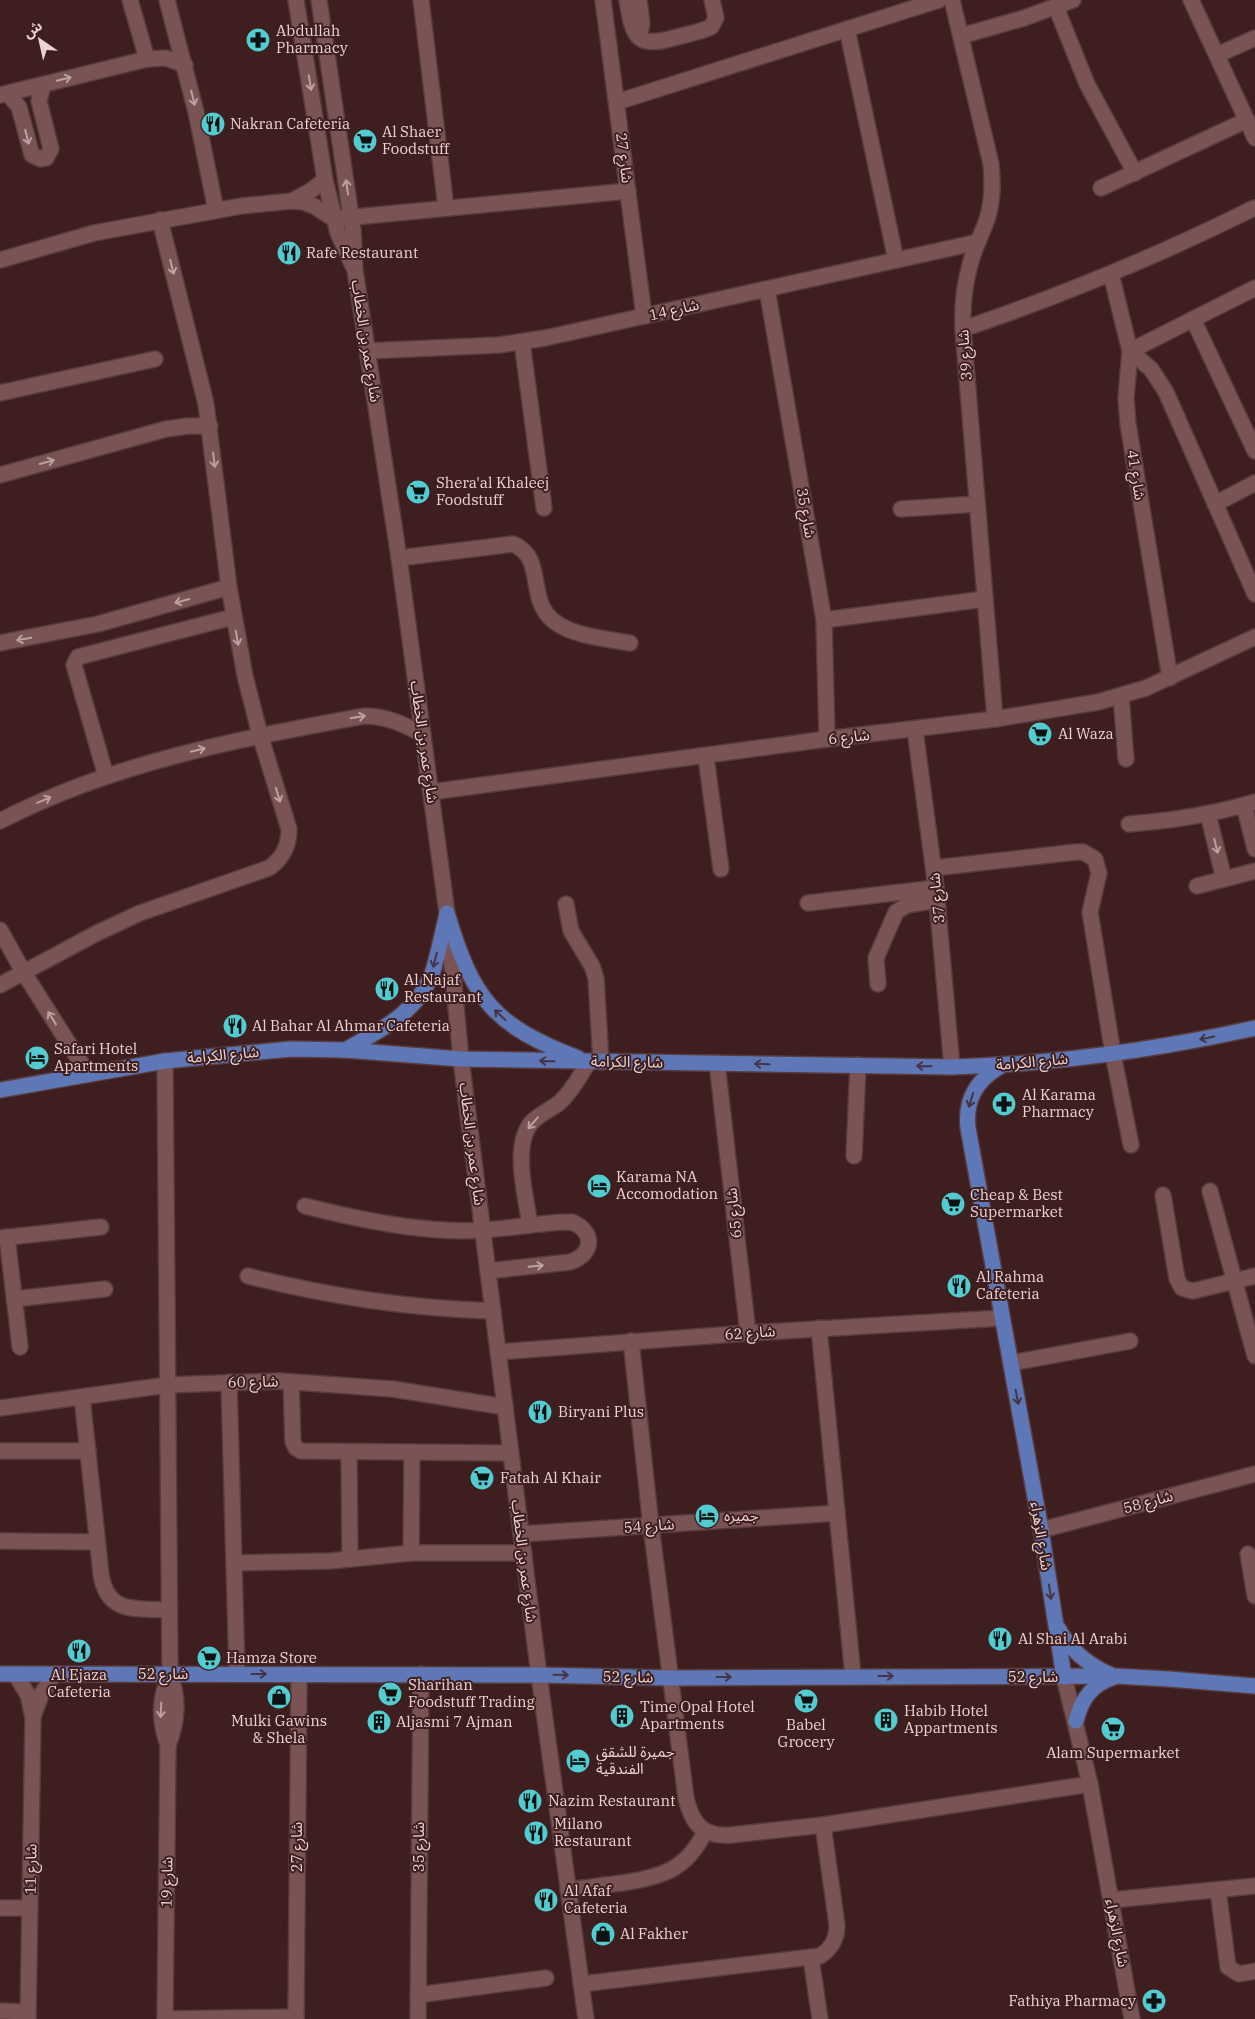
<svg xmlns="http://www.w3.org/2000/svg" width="1255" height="2019" viewBox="0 0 1255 2019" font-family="'IBM Plex Serif','Noto Sans Arabic',serif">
  <rect width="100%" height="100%" fill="#3e1e1f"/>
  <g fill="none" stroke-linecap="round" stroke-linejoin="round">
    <defs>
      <g id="minor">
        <path d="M130,0L147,59"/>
        <path d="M167,0L196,112L216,210"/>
        <path d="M296,0L325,180L338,233L353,266"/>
        <path d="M319,0L353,230L355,270L399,558L447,913L461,1059L539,1675L586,2019"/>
        <path d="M421,0L446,208"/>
        <path d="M603,0L644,316"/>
        <path d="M627,0C633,38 636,49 677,37C688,34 701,32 711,27L716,18L712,0"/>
        <path d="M639,0L642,23L639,37"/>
        <path d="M952,0L991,164C993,185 993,205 985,225C980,238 973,251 970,265C964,286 962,307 963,329L995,719"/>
        <path d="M1191,0L1255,138"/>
        <path d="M1056,7L1087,84L1135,173"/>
        <path d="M847,29L896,260"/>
        <path d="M961,36L1024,18L1073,0"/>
        <path d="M1217,55L1255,38"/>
        <path d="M8,94L19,107L32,155L41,159L46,158L51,149L39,101L43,85"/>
        <path d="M0,95L147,59L166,58L185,65"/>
        <path d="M617,102L939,0"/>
        <path d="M1101,188L1247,120"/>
        <path d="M292,201L309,192L325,180"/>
        <path d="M0,260L94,233L241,206L292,201L303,202L314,206L334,219L628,191"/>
        <path d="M1111,274L1130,351L1126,398L1128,424L1170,678"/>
        <path d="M1255,288L1130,351L1151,369L1166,392L1255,594"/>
        <path d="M767,289L824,620L827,739"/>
        <path d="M1193,319L1255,451"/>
        <path d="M963,329C1063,295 1160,255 1254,208"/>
        <path d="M522,342L544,508"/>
        <path d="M367,351L499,345L545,338L978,242"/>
        <path d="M0,393L155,359"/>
        <path d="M0,475L166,429L188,426H210"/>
        <path d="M1215,504L1255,483"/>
        <path d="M901,509L977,504"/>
        <path d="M399,558L513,544C547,558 525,600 555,622C573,636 608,639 630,643"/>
        <path d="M824,620L985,599"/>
        <path d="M0,643L98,624L229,587"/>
        <path d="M1121,696L1126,759"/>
        <path d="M915,730L936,888L952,1067"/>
        <path d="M706,757L721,869"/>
        <path d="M106,776L74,665L78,657L233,617"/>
        <path d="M431,792L827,739L995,719L1098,702L1146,688L1255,637"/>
        <path d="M1244,805L1255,849"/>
        <path d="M1208,814L1224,879"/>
        <path d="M0,821C114,762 240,739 364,716C386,716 404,724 423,735"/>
        <path d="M1129,824C1172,821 1214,814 1255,802"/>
        <path d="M934,868L1076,852H1083L1095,859L1099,873L1090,912L1113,1054L1131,1145"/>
        <path d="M1197,886L1255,871"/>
        <path d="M808,903L936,888"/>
        <path d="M566,904L571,931L592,966L596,978L601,1062"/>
        <path d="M0,930L24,973L88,1074"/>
        <path d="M878,984L876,958L896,912L907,905L937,900"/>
        <path d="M0,985L97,933L140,913L269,868C283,858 289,846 289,829L260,735L245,676L229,587L206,404L160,220"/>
        <path d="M165,1061L170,1674C179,1699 178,1721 168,1745"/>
        <path d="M717,1063L748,1333"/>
        <path d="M854,1156L858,1065"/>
        <path d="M1210,1191L1255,1356"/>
        <path d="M1163,1195L1177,1279L1182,1288L1193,1291L1255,1276"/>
        <path d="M305,1206C361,1220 426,1234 484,1230C514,1228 543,1222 572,1222C595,1232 594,1254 570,1262L488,1271"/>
        <path d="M530,1225C526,1197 512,1147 531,1123C539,1114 550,1110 559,1103C572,1092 580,1075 589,1062"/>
        <path d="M7,1237L20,1347"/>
        <path d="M0,1238L101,1227"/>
        <path d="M248,1276C332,1297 407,1308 493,1311"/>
        <path d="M14,1299L105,1289"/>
        <path d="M819,1328L853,1676"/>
        <path d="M631,1341L651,1526L686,1798C692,1824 703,1837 731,1835L823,1825L1090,1784"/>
        <path d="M498,1352L748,1333L1002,1318"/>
        <path d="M1011,1363L1130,1341"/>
        <path d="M229,1382L237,1674"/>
        <path d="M291,1382L293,1442L296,1448L301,1451L511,1453"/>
        <path d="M82,1397L101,1574C107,1615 137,1608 169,1610"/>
        <path d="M0,1408L167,1385L280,1381L393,1389L505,1407"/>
        <path d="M0,1451H88"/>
        <path d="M349,1452L350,1559"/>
        <path d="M1041,1530L1255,1474"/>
        <path d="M521,1534L837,1513"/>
        <path d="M0,1541L97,1542"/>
        <path d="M411,1553L412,1452"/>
        <path d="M1248,1554L1255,1596"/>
        <path d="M234,1563L330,1561L411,1553H524"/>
        <path d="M15,1674L28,1695L33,1718L28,2019"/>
        <path d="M1064,1677L1090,1784L1132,2019"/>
        <path d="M33,1717L41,1695L54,1674"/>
        <path d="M568,1890C586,1888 604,1885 622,1883C662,1877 686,1870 705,1832"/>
        <path d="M1218,1890L1228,1967L1239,1974L1255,1971"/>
        <path d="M1111,1900L1255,1886"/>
        <path d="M0,1908H30"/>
        <path d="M811,1958L820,2019"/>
        <path d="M581,1984L820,1956C832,1948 837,1939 837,1925L823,1825"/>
        <path d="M418,1995L546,1978"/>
        <path d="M0,2011L28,2012"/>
        <path d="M165,2019L168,1745C159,1720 159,1699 170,1674"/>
        <path d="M165,2019L296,2017"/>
        <path d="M296,2019L299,1674"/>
        <path d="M418,2019L421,1674"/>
      </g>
      <g id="major">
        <path d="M447,913C473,1000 493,1025 578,1058"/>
        <path d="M345,1050C379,1031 417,1013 432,974C438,955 442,934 447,914"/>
        <path d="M1001,1066C976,1080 965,1100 968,1128L1041,1530L1064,1677"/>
        <path d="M0,1090L165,1061L291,1049L345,1050L461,1059L952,1067C1054,1064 1155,1050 1255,1028"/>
        <path d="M1058,1628C1070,1650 1088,1665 1111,1675"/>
        <path d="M0,1674L539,1675L671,1678L1115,1676L1169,1679L1255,1686"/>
        <path d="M1076,1721C1081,1700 1091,1685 1112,1678"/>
      </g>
    </defs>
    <use href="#minor" stroke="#573b3d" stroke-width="18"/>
    <use href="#major" stroke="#573b3d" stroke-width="18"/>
    <use href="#minor" stroke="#7a5454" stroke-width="15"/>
    <use href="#major" stroke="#5e77b6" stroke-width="15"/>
  </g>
  <defs><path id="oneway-shaft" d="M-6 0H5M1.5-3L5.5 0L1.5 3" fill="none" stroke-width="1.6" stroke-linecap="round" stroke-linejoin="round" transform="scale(1.25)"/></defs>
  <g stroke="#bda0a0">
    <use href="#oneway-shaft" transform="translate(64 79) rotate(-14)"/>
    <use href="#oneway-shaft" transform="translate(310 83) rotate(81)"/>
    <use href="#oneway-shaft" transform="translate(193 98) rotate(76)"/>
    <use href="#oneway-shaft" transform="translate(27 137) rotate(76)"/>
    <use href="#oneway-shaft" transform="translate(347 187) rotate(-98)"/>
    <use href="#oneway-shaft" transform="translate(172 267) rotate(76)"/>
    <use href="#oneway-shaft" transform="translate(214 460) rotate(83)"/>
    <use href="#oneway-shaft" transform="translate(47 462) rotate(-15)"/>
    <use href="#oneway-shaft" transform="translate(182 601) rotate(164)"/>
    <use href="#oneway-shaft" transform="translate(237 638) rotate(80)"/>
    <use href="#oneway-shaft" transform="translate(24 639) rotate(170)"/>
    <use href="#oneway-shaft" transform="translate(358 717) rotate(-9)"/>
    <use href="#oneway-shaft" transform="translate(198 750) rotate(-14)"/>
    <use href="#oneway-shaft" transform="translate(278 795) rotate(73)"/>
    <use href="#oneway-shaft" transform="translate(44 800) rotate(-23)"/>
    <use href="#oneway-shaft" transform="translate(1216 846) rotate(76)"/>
    <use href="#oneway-shaft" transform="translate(52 1018) rotate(-122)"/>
    <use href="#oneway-shaft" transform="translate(533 1123) rotate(131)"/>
    <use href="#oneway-shaft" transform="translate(536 1266) rotate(-6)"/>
    <use href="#oneway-shaft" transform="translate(161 1710) rotate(92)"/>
  </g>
  <g stroke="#463445">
    <use href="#oneway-shaft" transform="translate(435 960) rotate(105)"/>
    <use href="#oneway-shaft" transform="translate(500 1015) rotate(-137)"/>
    <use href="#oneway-shaft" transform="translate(1207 1038) rotate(169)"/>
    <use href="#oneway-shaft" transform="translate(547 1061) rotate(-179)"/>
    <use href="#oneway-shaft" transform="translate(762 1064) rotate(-179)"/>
    <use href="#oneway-shaft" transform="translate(924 1066) rotate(-179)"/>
    <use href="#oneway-shaft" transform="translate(971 1100) rotate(107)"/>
    <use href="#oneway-shaft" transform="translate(1017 1397) rotate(79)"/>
    <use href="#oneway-shaft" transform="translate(1050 1592) rotate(82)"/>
    <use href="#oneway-shaft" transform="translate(259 1674)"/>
    <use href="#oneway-shaft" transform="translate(561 1675) rotate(1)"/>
    <use href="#oneway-shaft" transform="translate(886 1676)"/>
    <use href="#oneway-shaft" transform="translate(724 1677)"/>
  </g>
  <defs>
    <symbol id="pharmacy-disc" viewBox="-11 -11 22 22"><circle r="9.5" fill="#51ccd1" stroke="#3e1e1f"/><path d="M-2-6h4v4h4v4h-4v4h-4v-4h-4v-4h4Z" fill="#111"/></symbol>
    <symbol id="restaurant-disc" viewBox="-11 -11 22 22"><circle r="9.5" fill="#51ccd1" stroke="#3e1e1f"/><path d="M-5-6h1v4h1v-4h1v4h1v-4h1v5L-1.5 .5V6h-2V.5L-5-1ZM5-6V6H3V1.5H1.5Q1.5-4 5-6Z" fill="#111"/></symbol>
    <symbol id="supermarket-disc" viewBox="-11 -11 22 22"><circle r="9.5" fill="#51ccd1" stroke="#3e1e1f"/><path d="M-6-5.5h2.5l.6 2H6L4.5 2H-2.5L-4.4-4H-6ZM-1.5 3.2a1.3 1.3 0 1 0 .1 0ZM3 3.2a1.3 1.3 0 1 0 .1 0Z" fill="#111"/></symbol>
    <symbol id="hotel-disc" viewBox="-11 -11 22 22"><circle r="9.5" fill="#51ccd1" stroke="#3e1e1f"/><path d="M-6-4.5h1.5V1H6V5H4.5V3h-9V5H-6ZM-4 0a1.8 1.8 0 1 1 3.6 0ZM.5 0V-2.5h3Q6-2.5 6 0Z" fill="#111"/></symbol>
    <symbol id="shop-disc" viewBox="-11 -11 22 22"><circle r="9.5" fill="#51ccd1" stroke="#3e1e1f"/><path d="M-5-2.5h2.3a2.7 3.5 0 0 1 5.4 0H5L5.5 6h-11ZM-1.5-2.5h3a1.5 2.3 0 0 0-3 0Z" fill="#111"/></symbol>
    <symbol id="building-disc" viewBox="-11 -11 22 22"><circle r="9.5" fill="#51ccd1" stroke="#3e1e1f"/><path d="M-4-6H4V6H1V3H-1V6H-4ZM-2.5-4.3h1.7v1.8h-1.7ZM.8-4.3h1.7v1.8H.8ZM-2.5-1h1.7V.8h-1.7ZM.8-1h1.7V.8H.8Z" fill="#111"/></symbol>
  </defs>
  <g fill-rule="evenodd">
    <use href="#pharmacy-disc" x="244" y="26" width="28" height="28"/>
    <use href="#restaurant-disc" x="199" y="110" width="28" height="28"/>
    <use href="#supermarket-disc" x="351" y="127" width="28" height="28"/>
    <use href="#restaurant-disc" x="275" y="239" width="28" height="28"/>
    <use href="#supermarket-disc" x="404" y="478" width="28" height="28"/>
    <use href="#supermarket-disc" x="1026" y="720" width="28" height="28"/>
    <use href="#restaurant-disc" x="373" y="975" width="28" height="28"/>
    <use href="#restaurant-disc" x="221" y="1012" width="28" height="28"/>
    <use href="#hotel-disc" x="23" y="1044" width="28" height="28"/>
    <use href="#pharmacy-disc" x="990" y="1090" width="28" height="28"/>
    <use href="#hotel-disc" x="585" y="1172" width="28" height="28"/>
    <use href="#supermarket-disc" x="939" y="1190" width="28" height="28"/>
    <use href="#restaurant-disc" x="945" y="1272" width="28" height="28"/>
    <use href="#restaurant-disc" x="526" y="1398" width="28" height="28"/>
    <use href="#supermarket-disc" x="468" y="1464" width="28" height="28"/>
    <use href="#hotel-disc" x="693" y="1502" width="28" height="28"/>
    <use href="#restaurant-disc" x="986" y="1625" width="28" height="28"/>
    <use href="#restaurant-disc" x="65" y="1637" width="28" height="28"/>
    <use href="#supermarket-disc" x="195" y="1644" width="28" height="28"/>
    <use href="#supermarket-disc" x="376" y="1680" width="28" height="28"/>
    <use href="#shop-disc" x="265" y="1683" width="28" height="28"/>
    <use href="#supermarket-disc" x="792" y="1687" width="28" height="28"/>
    <use href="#building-disc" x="608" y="1702" width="28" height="28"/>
    <use href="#building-disc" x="872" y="1706" width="28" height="28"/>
    <use href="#building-disc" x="365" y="1708" width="28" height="28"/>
    <use href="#supermarket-disc" x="1099" y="1715" width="28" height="28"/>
    <use href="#hotel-disc" x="564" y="1747" width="28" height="28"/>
    <use href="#restaurant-disc" x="516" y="1787" width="28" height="28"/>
    <use href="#restaurant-disc" x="522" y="1819" width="28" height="28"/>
    <use href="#restaurant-disc" x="532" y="1886" width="28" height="28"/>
    <use href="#shop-disc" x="589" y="1920" width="28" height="28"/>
    <use href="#pharmacy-disc" x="1140" y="1987" width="28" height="28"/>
  </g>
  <g text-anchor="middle" stroke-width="4" stroke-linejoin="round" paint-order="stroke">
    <g font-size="15" fill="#e9d3d2" stroke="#3e1e1f" text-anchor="start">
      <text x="276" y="36">Abdullah<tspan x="276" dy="17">Pharmacy</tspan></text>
      <text x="230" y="129">Nakran Cafeteria</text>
      <text x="382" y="137">Al Shaer<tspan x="382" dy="17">Foodstuff</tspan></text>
      <text x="306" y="258">Rafe Restaurant</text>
      <text x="436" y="488">Shera'al Khaleej<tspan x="436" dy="17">Foodstuff</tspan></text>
      <text x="1058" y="739">Al Waza</text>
      <text x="404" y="985">Al Najaf<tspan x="404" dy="17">Restaurant</tspan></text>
      <text x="252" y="1031">Al Bahar Al Ahmar Cafeteria</text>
      <text x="54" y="1054">Safari Hotel<tspan x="54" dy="17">Apartments</tspan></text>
      <text x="1022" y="1100">Al Karama<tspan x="1022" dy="17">Pharmacy</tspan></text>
      <text x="616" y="1182">Karama NA<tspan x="616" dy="17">Accomodation</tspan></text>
      <text x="970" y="1200">Cheap &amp; Best<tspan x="970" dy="17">Supermarket</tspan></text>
      <text x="976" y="1282">Al Rahma<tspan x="976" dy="17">Cafeteria</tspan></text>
      <text x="558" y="1417">Biryani Plus</text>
      <text x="500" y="1483">Fatah Al Khair</text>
      <text x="724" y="1521">جميره</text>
      <text x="1018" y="1644">Al Shai Al Arabi</text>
      <text x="226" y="1663">Hamza Store</text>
      <text x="79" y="1680" text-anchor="middle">Al Ejaza<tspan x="79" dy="17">Cafeteria</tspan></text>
      <text x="408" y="1690">Sharihan<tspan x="408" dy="17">Foodstuff Trading</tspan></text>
      <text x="640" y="1712">Time Opal Hotel<tspan x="640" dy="17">Apartments</tspan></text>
      <text x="904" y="1716">Habib Hotel<tspan x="904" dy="17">Appartments</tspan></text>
      <text x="279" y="1726" text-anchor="middle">Mulki Gawins<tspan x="279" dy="17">&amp; Shela</tspan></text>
      <text x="396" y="1727">Aljasmi 7 Ajman</text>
      <text x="806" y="1730" text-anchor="middle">Babel<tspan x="806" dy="17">Grocery</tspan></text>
      <text x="596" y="1757">جميرة للشقق<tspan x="596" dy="17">الفندقية</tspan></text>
      <text x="1113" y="1758" text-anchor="middle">Alam Supermarket</text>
      <text x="548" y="1806">Nazim Restaurant</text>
      <text x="554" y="1829">Milano<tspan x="554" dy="17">Restaurant</tspan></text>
      <text x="564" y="1896">Al Afaf<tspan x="564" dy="17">Cafeteria</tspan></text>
      <text x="620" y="1939">Al Fakher</text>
      <text x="1136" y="2006" text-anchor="end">Fathiya Pharmacy</text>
    </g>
    <g font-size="15" fill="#e9d3d2" stroke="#3e1e1f">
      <text transform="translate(624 158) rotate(83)" y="5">شارع 27</text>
      <text transform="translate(674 310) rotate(-13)" y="5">شارع 14</text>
      <text transform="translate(366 341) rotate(81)" y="5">شارع عمر بن الخطاب</text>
      <text transform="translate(965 355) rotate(-94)" y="5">شارع 39</text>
      <text transform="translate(1136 475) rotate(81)" y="5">شارع 41</text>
      <text transform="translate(806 513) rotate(80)" y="5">شارع 35</text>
      <text transform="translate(849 737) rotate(-6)" y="5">شارع 6</text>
      <text transform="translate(424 742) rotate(82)" y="5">شارع عمر بن الخطاب</text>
      <text transform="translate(937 898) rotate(-96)" y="5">شارع 37</text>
      <text transform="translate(223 1055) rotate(-5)" y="5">شارع الكرامة</text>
      <text transform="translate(627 1062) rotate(1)" y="5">شارع الكرامة</text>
      <text transform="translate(1032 1062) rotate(-5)" y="5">شارع الكرامة</text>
      <text transform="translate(472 1144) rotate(83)" y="5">شارع عمر بن الخطاب</text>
      <text transform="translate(734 1213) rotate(-96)" y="5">شارع 65</text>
      <text transform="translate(750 1333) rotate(-4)" y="5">شارع 62</text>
      <text transform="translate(253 1382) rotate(-1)" y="5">شارع 60</text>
      <text transform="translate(1148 1502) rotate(-15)" y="5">شارع 58</text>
      <text transform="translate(649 1526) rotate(-4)" y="5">شارع 54</text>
      <text transform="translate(1041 1536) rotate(81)" y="5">شارع الزهراء</text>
      <text transform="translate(524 1561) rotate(83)" y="5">شارع عمر بن الخطاب</text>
      <text x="163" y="1679">شارع 52</text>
      <text transform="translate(628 1677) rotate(1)" y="5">شارع 52</text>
      <text x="1033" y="1682">شارع 52</text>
      <text transform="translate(297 1847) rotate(-90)" y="5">شارع 27</text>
      <text transform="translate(419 1847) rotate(-90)" y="5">شارع 35</text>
      <text transform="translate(31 1869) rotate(-89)" y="5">شارع 11</text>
      <text transform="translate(167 1882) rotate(-89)" y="5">شارع 19</text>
      <text transform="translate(1117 1933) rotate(79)" y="5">شارع الزهراء</text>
    </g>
  </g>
  <g transform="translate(40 40) rotate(326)" stroke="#3e1e1f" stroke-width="4" paint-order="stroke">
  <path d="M0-4L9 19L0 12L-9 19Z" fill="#e9d3d2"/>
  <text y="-8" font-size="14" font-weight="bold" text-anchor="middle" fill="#e9d3d2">ش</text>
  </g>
</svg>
